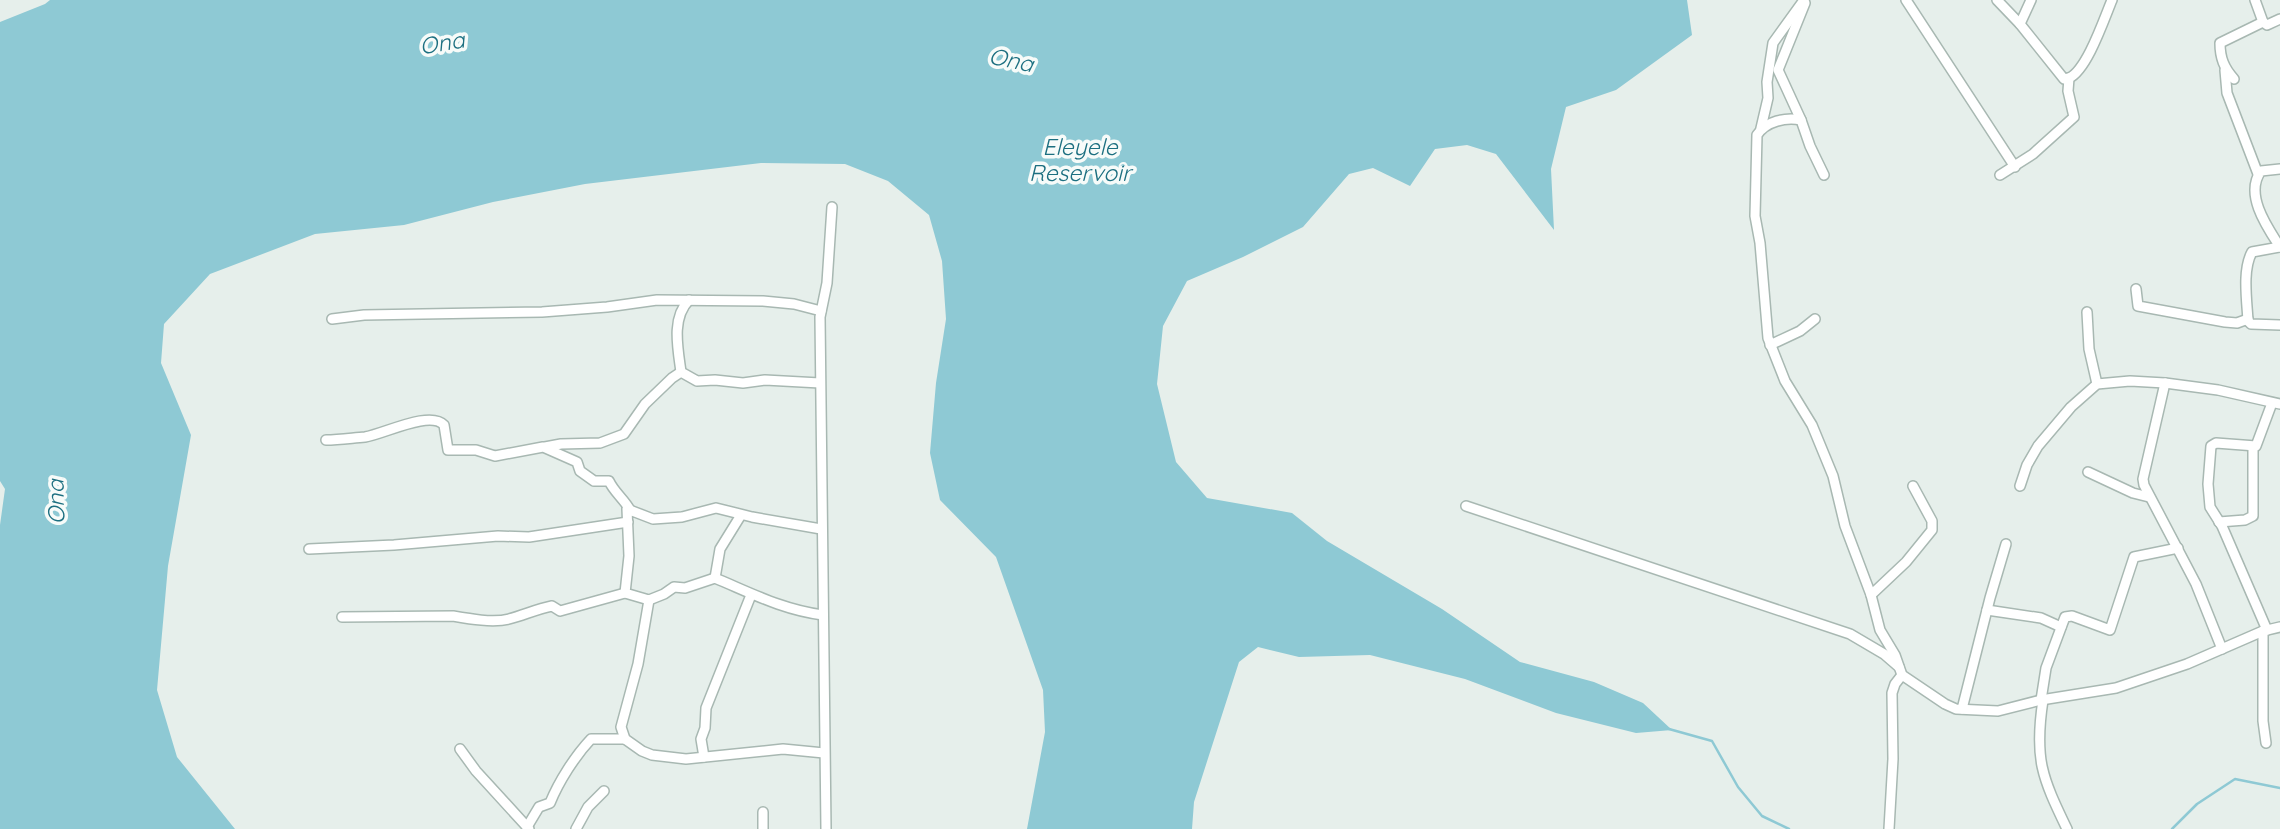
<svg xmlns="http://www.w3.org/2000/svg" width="2280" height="829" viewBox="0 0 2280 829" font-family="Quicksand,sans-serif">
  <rect width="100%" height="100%" fill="#e6efeb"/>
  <path fill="#8ec9d4" d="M50,0H1687L1692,35L1616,90L1566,107L1551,169L1554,230L1496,154L1467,145L1435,149L1410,186L1373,168L1349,174L1303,227L1243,257L1187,281L1163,326L1157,384L1176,462L1207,498L1292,513L1327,541L1442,609L1520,662L1594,682L1643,703L1672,730L1636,733L1556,713L1465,679L1370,655L1299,657L1258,647L1239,662L1194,802L1192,829H1027L1045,732L1043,690L996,557L940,500L930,453L936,383L946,319L942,261L929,215L888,181L845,164L761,163L585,184L493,202L404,225L315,234L210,274L164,324L161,363L191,435L168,566L157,690L177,757L235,829H0V525L5,489L0,481V22L45,4Z"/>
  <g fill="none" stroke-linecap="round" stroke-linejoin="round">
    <g stroke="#8ec9d4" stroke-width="2.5">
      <path d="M1669,729L1712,741L1738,787L1762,816L1789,829"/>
      <path d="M2172,829L2197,804L2235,779L2280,788"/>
    </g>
    <defs>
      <g id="minor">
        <path d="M1906,0L2015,167"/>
        <path d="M1997,0L2020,24L2064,79L2069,78"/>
        <path d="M2255,0L2263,22"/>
        <path d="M2020,24L2031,0"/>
        <path d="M2225,70L2227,93L2258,174"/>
        <path d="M2234,79C2224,68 2220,58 2220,43L2263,22L2267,25L2280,19"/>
        <path d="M1801,120L1778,70L1805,3"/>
        <path d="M1761,128L1768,98L1767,82L1773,43L1804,0"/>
        <path d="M1824,175L1810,146L1801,120C1786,117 1766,121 1757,135L1755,216L1760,243L1768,338L1785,381L1812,425L1833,476L1845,526L1871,595L1880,630L1895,655L1902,675L1945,704L1956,709L1998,711L2041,700L2116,688L2187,664L2263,631L2280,627"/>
        <path d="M2000,175L2033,154L2074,117L2068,91L2069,78C2087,70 2104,19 2112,0"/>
        <path d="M2280,247L2252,252C2242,270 2247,301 2248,321L2251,324L2280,325"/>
        <path d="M2280,247C2267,227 2244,194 2261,171L2280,169"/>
        <path d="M2136,289L2138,306L2225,322L2237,323L2248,319"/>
        <path d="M689,300C671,318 678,349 681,372L697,381L715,380L743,383L765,380L820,383"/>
        <path d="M2087,312L2089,349L2097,384"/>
        <path d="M332,319L364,315L542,312L607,307L657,300L763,301L794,304L821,311"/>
        <path d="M1770,345L1800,331L1815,319"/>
        <path d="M2165,383L2143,479L2144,485L2196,584L2222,649"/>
        <path d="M326,440C339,440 352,438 365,437C384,434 430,410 444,425L448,450H476L495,456L543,447L577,462L580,471L594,481H609C614,492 624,499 630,510"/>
        <path d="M545,447L561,444L600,443L624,434L645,404L672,378L681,372"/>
        <path d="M2088,472L2133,493L2149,497"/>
        <path d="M2020,486L2027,465L2038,446L2071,407L2097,384L2130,381L2165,383L2218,390L2280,404"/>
        <path d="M1466,506L1850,634L1884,654L1899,667"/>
        <path d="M2219,522L2245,520L2253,516V447"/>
        <path d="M821,529L752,517L716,508L682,517L653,519L627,509L629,556L625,593L649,600L664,594L674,587L685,588L715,578C751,593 783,610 823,615"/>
        <path d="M309,549L394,545L498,536L529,537L628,522"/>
        <path d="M715,578L720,549L741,515"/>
        <path d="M1871,595L1906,562L1932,530V521L1913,486"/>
        <path d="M649,600L638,664L621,727L625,739L642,751L652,755L686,759L783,749L824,753"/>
        <path d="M1987,610L2041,618L2061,627"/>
        <path d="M342,617L453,616C470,619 493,623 509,619C524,615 537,609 552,606L560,611L625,593"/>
        <path d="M2267,630L2222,526L2210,507L2208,484L2211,446L2216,443L2256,446L2272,403"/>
        <path d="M2263,631V721L2266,743"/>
        <path d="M2041,700L2046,668L2065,617L2072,616L2110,630L2134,557L2178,548"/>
        <path d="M2043,700C2034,759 2042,777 2067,829"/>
        <path d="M1962,709L1990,598L2006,544"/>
        <path d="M460,749L476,771L529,829"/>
        <path d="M704,757L701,739L705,728L706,708L751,595"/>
        <path d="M527,827L539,807L550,803C559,781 575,756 591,739H625"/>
        <path d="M576,829L588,807L604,791"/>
        <path d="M763,829V812"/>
        <path d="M826,829L820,317L827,283L832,207"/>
        <path d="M1889,829L1893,759L1892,693L1895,684L1902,675"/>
      </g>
    </defs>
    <use href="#minor" stroke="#a8b8b2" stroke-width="12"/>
    <use href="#minor" stroke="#fff" stroke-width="9"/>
  </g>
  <g text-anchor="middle" stroke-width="7" stroke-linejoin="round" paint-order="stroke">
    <g font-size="23" font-style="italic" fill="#1c6f80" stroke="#f7fbf9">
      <text transform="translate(442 43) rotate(-9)" y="8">Ona</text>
      <text transform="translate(1011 60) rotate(12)" y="8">Ona</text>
      <text x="1080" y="155">Eleyele<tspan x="1080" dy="26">Reservoir</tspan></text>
      <text transform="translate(56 502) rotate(-91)" y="8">Ona</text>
    </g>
  </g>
</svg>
